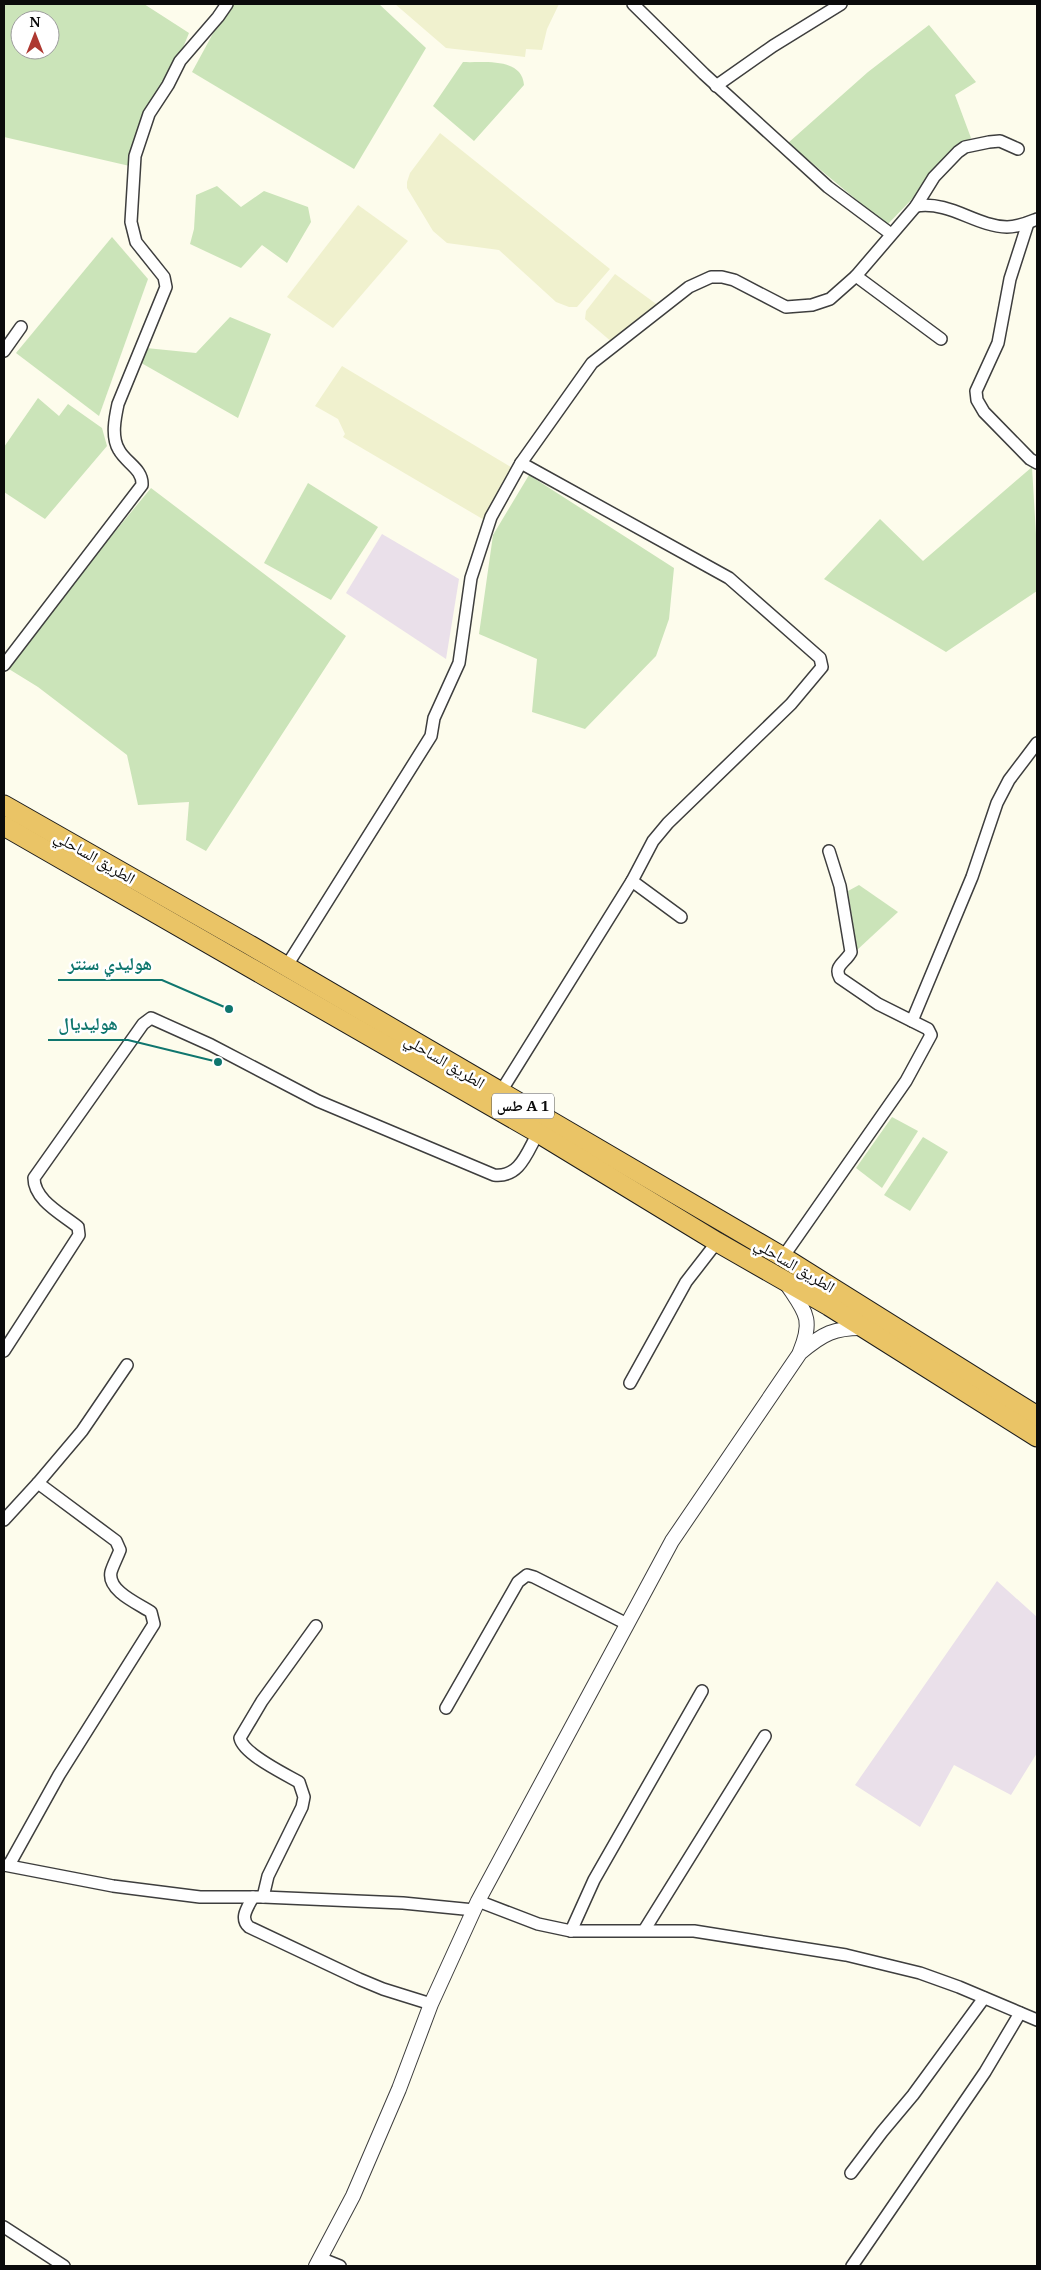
<svg xmlns="http://www.w3.org/2000/svg" width="1041" height="2270" viewBox="0 0 1041 2270" font-family="Georgia,'Noto Naskh Arabic',serif">
  <rect width="100%" height="100%" fill="#fdfcec"/>
  <g fill="#eae0ea">
    <path d="M382,534L459,579L446,659L346,593Z"/>
    <path d="M997,1581L1037,1617V1753L1011,1795L954,1765L920,1827L855,1785Z"/>
  </g>
  <g fill="#f0f1ce">
    <path d="M395,4H559L547,29L542,50L526,49L525,57L446,48Z"/>
    <path d="M440,133L610,269L577,307H569L556,302L499,250L447,243L433,231L407,188V182L410,173Z"/>
    <path d="M358,205L408,241L333,328L287,297Z"/>
    <path d="M615,274L659,306L613,343L585,319L586,311Z"/>
    <path d="M342,366L511,467L486,521L343,437L345,434L338,419L315,406Z"/>
  </g>
  <g fill="#cbe4b9" fill-rule="evenodd">
    <path d="M4,4H144L189,33L134,167L4,137ZM20,20H50V50H20Z"/>
    <path d="M229,4H379L426,48L354,169L192,72Z"/>
    <path d="M929,25L976,82L955,95L971,138L887,225L788,143L868,72Z"/>
    <path d="M463,62C484,63 522,57 524,85L474,141L433,106Z"/>
    <path d="M217,186L241,207L264,191L308,207L311,222L287,263L262,245L241,268L190,244L194,229L196,195Z"/>
    <path d="M112,237L148,279L99,416L16,353Z"/>
    <path d="M230,317L271,334L238,418L136,360L146,348L196,353Z"/>
    <path d="M38,398L59,416L68,404L102,428L107,446L45,519L4,492V447Z"/>
    <path d="M1032,467L1037,551V591L946,652L824,579L880,519L923,561Z"/>
    <path d="M529,475L674,568L669,619L656,656L585,729L532,712L537,659L479,634L493,535Z"/>
    <path d="M308,483L378,527L331,600L264,563Z"/>
    <path d="M151,488L346,636L206,851L186,840L189,802L138,805L127,755L38,687L4,666Z"/>
    <path d="M859,885L898,912L857,950L848,891Z"/>
    <path d="M892,1117L918,1131L882,1188L856,1168Z"/>
    <path d="M923,1137L948,1152L910,1211L884,1195Z"/>
  </g>
  <g fill="none" stroke-linecap="round" stroke-linejoin="round">
    <defs>
      <g id="minor">
        <path d="M633,4L704,74L828,187L891,234"/>
        <path d="M716,86L773,46L841,4"/>
        <path d="M916,206C951,201 975,226 1007,227C1018,227 1027,223 1037,219"/>
        <path d="M1028,223L1010,279L998,343L976,391L977,400L984,412L1030,459L1037,463"/>
        <path d="M856,276L941,339"/>
        <path d="M4,351L21,327"/>
        <path d="M4,665L142,485C143,469 126,463 119,450C111,437 115,418 118,404L166,287L164,277L136,242L131,222L135,156L149,114L168,85L180,61L218,17L227,4"/>
        <path d="M632,881L681,917"/>
        <path d="M286,967L431,736L434,718L459,663L471,578L491,517L521,463L592,363L689,287L711,277H722L734,280L786,307L812,305L830,299L856,276L916,206L934,177L958,152L965,147L989,142L1000,141L1018,149"/>
        <path d="M912,1021L972,877L997,803L1009,780L1037,743"/>
        <path d="M500,1093L632,881L653,841L668,823L791,704L822,667L820,658L729,578L521,463"/>
        <path d="M783,1257L906,1081L931,1035L928,1029L878,1004L840,978C833,966 846,962 851,952L840,886L829,851"/>
        <path d="M4,1351L79,1235L78,1227C62,1214 34,1200 34,1178L143,1024L151,1018L211,1045L318,1101L494,1175C520,1178 527,1152 538,1133"/>
        <path d="M630,1383L686,1282L717,1242"/>
        <path d="M4,1520L38,1483"/>
        <path d="M446,1708L518,1582L527,1575L534,1577L627,1624"/>
        <path d="M4,1865L113,1886L200,1897H263L403,1903L474,1910"/>
        <path d="M9,1865L59,1775L154,1624L151,1612C139,1604 107,1591 111,1572C113,1565 117,1558 120,1550L116,1541L38,1483L82,1431L127,1365"/>
        <path d="M253,1897C248,1907 239,1918 249,1927L359,1979L383,1989L431,2004"/>
        <path d="M263,1897L268,1876L302,1807L304,1797L299,1782C285,1774 243,1754 240,1738L262,1701L316,1626"/>
        <path d="M478,1901L538,1924L571,1931H694L846,1955L920,1973L959,1987L1037,2020"/>
        <path d="M645,1929L765,1736"/>
        <path d="M571,1931L594,1880L702,1691"/>
        <path d="M851,2173L882,2132L913,2095L984,1998"/>
        <path d="M4,2227L64,2266"/>
        <path d="M320,2258L340,2266"/>
        <path d="M852,2266L985,2072L1020,2013"/>
      </g>
      <g id="tertiary">
        <path d="M786,1283C805,1312 814,1318 800,1352"/>
        <path d="M316,2266L353,2196L399,2089L431,2004L478,1901L672,1541L800,1353C822,1334 835,1327 865,1328"/>
      </g>
      <g id="trunk">
        <path d="M4,805L248,944L783,1257L1037,1416"/>
        <path d="M4,826L538,1133L717,1242L829,1306L1037,1437"/>
      </g>
    </defs>
    <use href="#minor" stroke="#3e3e3e" stroke-width="14"/>
    <use href="#tertiary" stroke="#3e3e3e" stroke-width="16"/>
    <use href="#trunk" stroke="#1c1c1c" stroke-width="21"/>
    <use href="#minor" stroke="#fff" stroke-width="11"/>
    <use href="#tertiary" stroke="#fff" stroke-width="14"/>
    <use href="#trunk" stroke="#eac466" stroke-width="19"/>
  </g>
  <g text-anchor="middle" stroke-width="5" stroke-linejoin="round" paint-order="stroke">
    <rect fill="#fff" stroke="#545454" stroke-width="1" x="492" y="1093.5" width="62" height="25" rx="4"/>
    <g font-size="15" font-weight="bold" fill="#0b0b0b">
      <text x="523" y="1111">طس A 1</text>
    </g>
    <g font-size="16" fill="#0b0b0b" stroke="#fff">
      <text transform="translate(95 857) rotate(30)" y="6">الطريق الساحلي</text>
      <text transform="translate(445 1061) rotate(31)" y="6">الطريق الساحلي</text>
      <text transform="translate(795 1265) rotate(31)" y="6">الطريق الساحلي</text>
    </g>
  </g>
  <path fill="none" stroke="#0f766e" stroke-width="2" d="M229 1009L162 980H58M218 1062L128 1040H48"/>
  <g fill="#0f766e" stroke="#fff" stroke-width="2">
    <circle cx="229" cy="1009" r="5"/>
    <circle cx="218" cy="1062" r="5"/>
  </g>
  <g font-size="18" text-anchor="middle" font-weight="bold" fill="#0f766e" stroke="#fff" stroke-width="5" stroke-linejoin="round" paint-order="stroke">
    <text x="110" y="970">هوليدي سنتر</text>
    <text x="88" y="1030">هوليديال</text>
  </g>
  <rect width="1041" height="2270" fill="none" stroke="#0b0b0b" stroke-width="10"/>
  <g transform="translate(35 35)"><circle r="24" fill="#ffffff" stroke="#9d9d9d"/>
  <path d="M0-4L9 19L0 12L-9 19Z" fill="#ae3931"/>
  <text y="-8" font-size="14" font-weight="bold" text-anchor="middle" fill="#0b0b0b">N</text>
  </g>
</svg>
